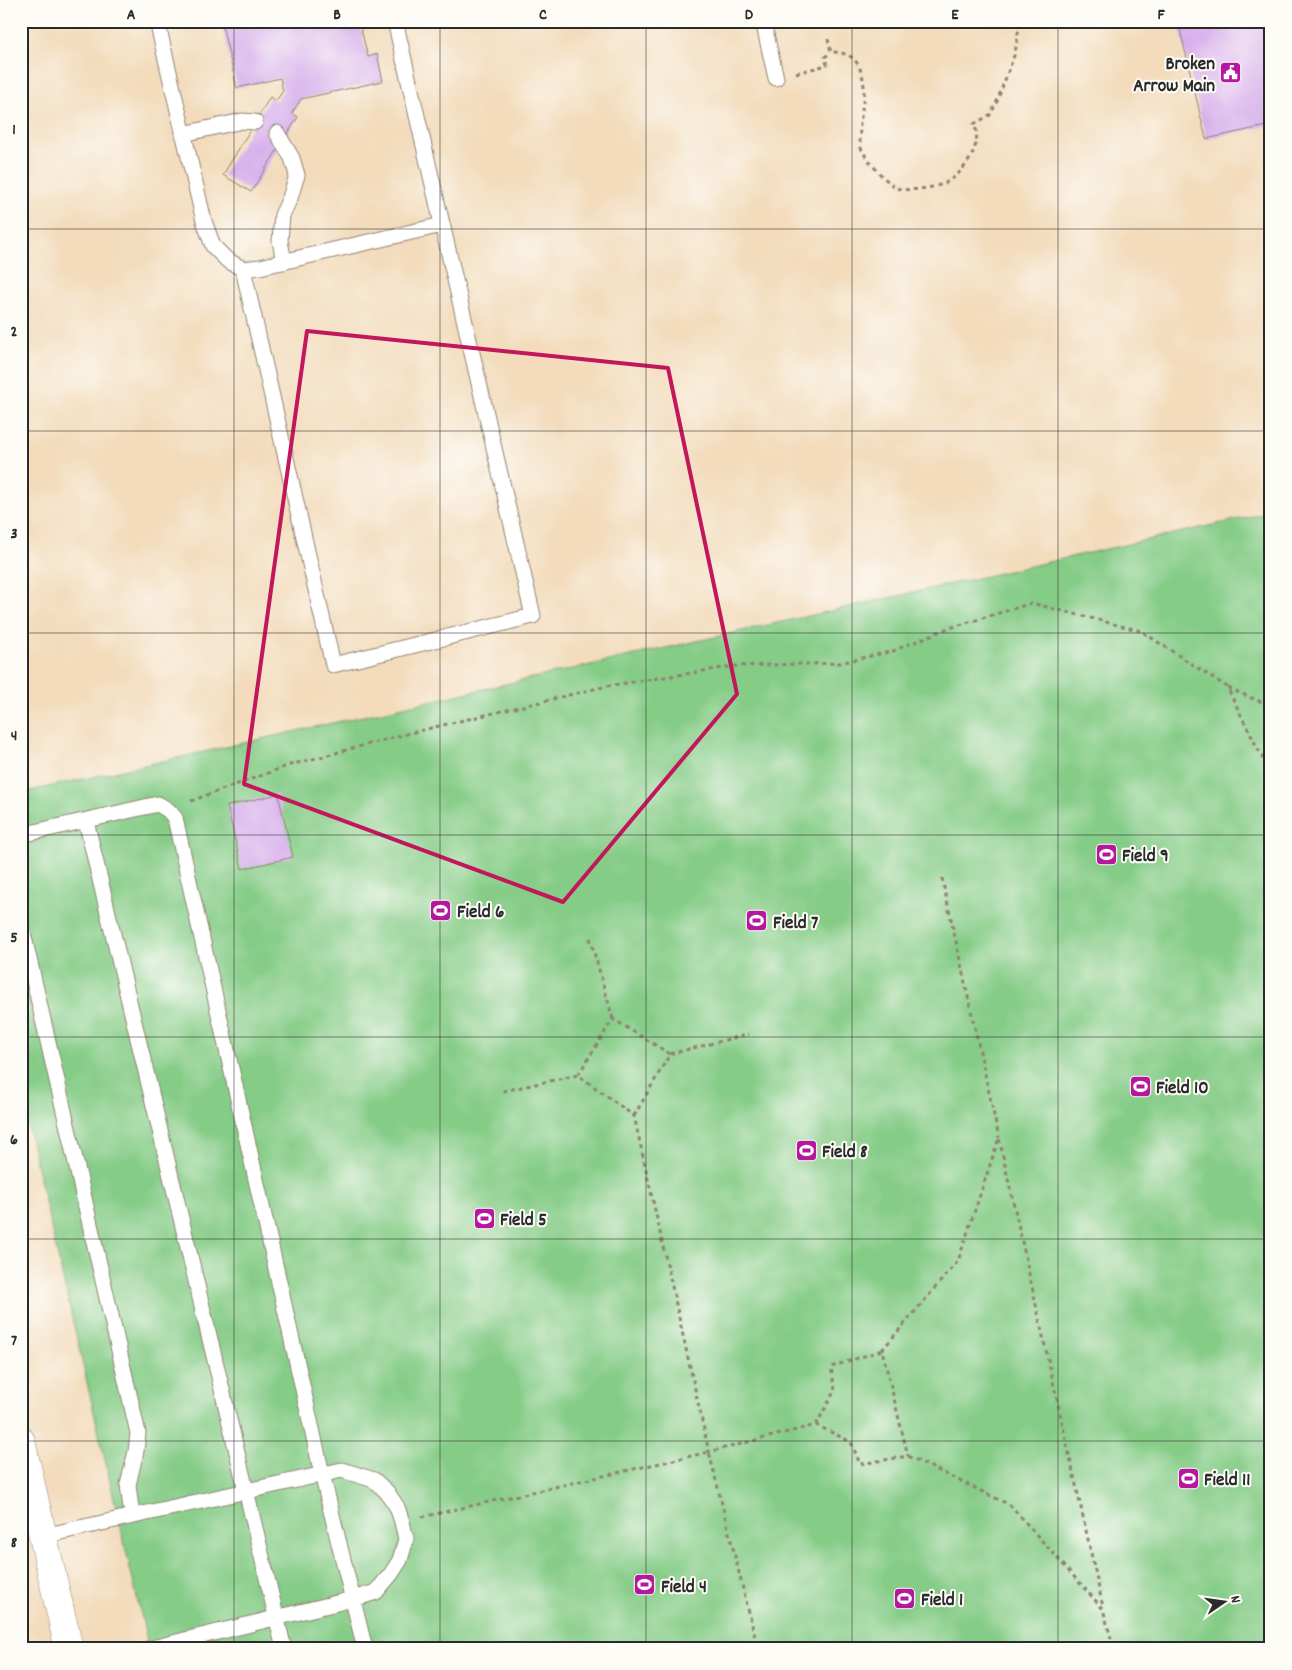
<svg xmlns="http://www.w3.org/2000/svg" width="1292" height="1670" viewBox="0 0 1292 1670" font-family="Dekko,sans-serif">
  <rect width="100%" height="100%" fill="#fdfcf7"/>
  <filter id="ink" filterUnits="userSpaceOnUse"><feTurbulence type="fractalNoise" baseFrequency=".02" numOctaves="2"/><feDisplacementMap in="SourceGraphic" scale="10" xChannelSelector="R" yChannelSelector="G"/><feConvolveMatrix kernelMatrix="1 2 1 2 8 2 1 2 1" color-interpolation-filters="sRGB"/></filter>
  <filter id="wash" filterUnits="userSpaceOnUse"><feTurbulence type="fractalNoise" baseFrequency=".0096" numOctaves="4" result="noise"/><feDisplacementMap in="SourceGraphic" scale="20" xChannelSelector="R" yChannelSelector="G"/><feGaussianBlur stdDeviation="1.12" result="paint"/><feColorMatrix in="noise" values="0 0 0 0 0 0 0 0 0 0 0 0 0 0 0 0 0 1.4 0 .05"/><feComposite in="paint" operator="in"/></filter>
  <g filter="url(#wash)">
    <rect width="100%" height="100%" fill="#f3dbbb"/>
    <path fill="#85cc87" stroke="#587c59" d="M1271,512V1649H149L21,1098V793Z"/>
    <g id="blocks">
      <g fill="#d5abeb">
        <path d="M221,21H359L368,57L377,54L383,81L301,99L292,113L298,117L251,192L223,175L270,97L276,101L283,91L280,78L237,88Z"/>
        <path d="M1178,21H1271V125L1206,139Z"/>
        <path d="M278,794L293,857L242,869L227,806Z"/>
      </g>
    </g>
  </g>
  <g filter="url(#ink)">
    <use href="#blocks" fill-opacity="0" stroke="#8f8373" stroke-width="1"/>
    <g fill="none" stroke-linecap="round" stroke-linejoin="round">
      <defs>
        <g id="service">
          <path d="M157,21L204,221L213,246L227,260L243,269L333,665L533,616L395,21"/>
          <path d="M763,21L776,78"/>
          <path d="M277,133L292,158L297,175L290,198L282,215L280,241L284,262"/>
          <path d="M183,134L242,121L255,122"/>
          <path d="M243,269L260,267L442,225"/>
          <path d="M86,821L284,1649"/>
          <path d="M21,835L158,804L168,810L175,818L322,1474L365,1649"/>
          <path d="M21,924L138,1433L136,1451L128,1485L132,1516"/>
          <path d="M43,1536L342,1470L374,1480L387,1492L397,1507L402,1522L406,1539L400,1560L391,1574L376,1592L353,1599L148,1649"/>
        </g>
        <path id="secondary" d="M21,1441L69,1649"/>
      </defs>
      <use href="#service" stroke="#8f8373" stroke-width="17"/>
      <use href="#secondary" stroke="#8f8373" stroke-width="29"/>
      <g stroke="#8f8373" stroke-width="3" stroke-dasharray="4 4" stroke-linecap="butt">
        <path d="M828,39L831,52C841,52 851,54 857,63C872,89 858,111 860,137C860,141 860,145 861,148C865,157 875,168 882,176C886,179 892,186 896,188C908,192 934,188 945,183C964,174 984,144 974,124L990,115L996,104L1015,53L1020,21"/>
        <path d="M796,73L827,65L825,57L831,52"/>
        <path d="M1228,688L1271,706"/>
        <path d="M191,801L290,765L414,732L607,686L736,666L840,663L893,651L943,630L1032,603L1141,631L1227,687L1271,775"/>
        <path d="M942,878L999,1138"/>
        <path d="M590,938L613,1019"/>
        <path d="M670,1054L749,1034"/>
        <path d="M503,1091L578,1075"/>
        <path d="M634,1116L670,1054L613,1019L578,1075L634,1116L709,1452L816,1425L851,1442L860,1464L908,1456L1010,1505L1103,1609L1114,1649"/>
        <path d="M882,1350L958,1261L999,1138L1103,1607"/>
        <path d="M816,1425L835,1390L831,1367L882,1350L908,1456"/>
        <path d="M422,1517L709,1452L758,1649"/>
      </g>
      <use href="#service" stroke="#fff" stroke-width="15"/>
      <use href="#secondary" stroke="#fff" stroke-width="28"/>
    </g>
  </g>
  <path fill="none" stroke="#c2185b" stroke-width="4" stroke-linejoin="round" d="M307,331L668,368L737,694L563,902L244,784Z"/>
  <path fill="none" stroke="#2b2b2b" stroke-width="1" stroke-opacity="0.55" d="M234,21V1649M440,21V1649M646,21V1649M852,21V1649M1058,21V1649M21,229H1271M21,431H1271M21,633H1271M21,835H1271M21,1037H1271M21,1239H1271M21,1441H1271"/>
  <defs>
    <symbol id="civic-square" viewBox="-11 -11 22 22"><rect x="-9" y="-9" width="18" height="18" rx="4" fill="#b5179e" stroke="#fdfcf7"/><path d="M-.6-6.5H3V-4.5H.6V-3L4-1V1h2V6H-6V1h2V-1L-.6-3ZM-1.2 2.5V6h2.4V2.5Z" fill="#fff"/></symbol>
    <symbol id="stadium-square" viewBox="-11 -11 22 22"><rect x="-9" y="-9" width="18" height="18" rx="4" fill="#b5179e" stroke="#fdfcf7"/><path d="M0-5a6.5 5 0 1 0 0 10a6.5 5 0 1 0 0-10ZM-3.5-1.8h7v3.6h-7Z" fill="#fff"/></symbol>
  </defs>
  <g fill-rule="evenodd">
    <use href="#civic-square" x="1218" y="60" width="25" height="25"/>
    <use href="#stadium-square" x="1094" y="842" width="25" height="25"/>
    <use href="#stadium-square" x="428" y="898" width="25" height="25"/>
    <use href="#stadium-square" x="744" y="908" width="25" height="25"/>
    <use href="#stadium-square" x="1128" y="1074" width="25" height="25"/>
    <use href="#stadium-square" x="794" y="1138" width="25" height="25"/>
    <use href="#stadium-square" x="472" y="1206" width="25" height="25"/>
    <use href="#stadium-square" x="1176" y="1466" width="25" height="25"/>
    <use href="#stadium-square" x="632" y="1572" width="25" height="25"/>
    <use href="#stadium-square" x="892" y="1586" width="25" height="25"/>
  </g>
  <g text-anchor="middle" stroke-width="4" stroke-linejoin="round" paint-order="stroke">
    <g font-size="19" font-weight="bold" fill="#2b2b2b" stroke="#fdfcf7" text-anchor="start">
      <text x="1215" y="69" text-anchor="end">Broken<tspan x="1215" dy="22">Arrow Main</tspan></text>
      <text x="1122" y="861">Field 9</text>
      <text x="457" y="917">Field 6</text>
      <text x="773" y="928">Field 7</text>
      <text x="1156" y="1093">Field 10</text>
      <text x="822" y="1157">Field 8</text>
      <text x="500" y="1225">Field 5</text>
      <text x="1204" y="1485">Field 11</text>
      <text x="661" y="1592">Field 4</text>
      <text x="921" y="1605">Field 1</text>
    </g>
  </g>
  <rect width="1292" height="1670" fill="none" stroke="#fdfcf7" stroke-width="55"/>
  <g transform="translate(1224 1602) rotate(77)" stroke="#fdfcf7" stroke-width="4" paint-order="stroke">
  <path d="M0-4L9 19L0 12L-9 19Z" fill="#2b2b2b"/>
  <text y="-8" font-size="14" font-weight="bold" text-anchor="middle" fill="#2b2b2b">N</text>
  </g>
  <rect x="28" y="28" width="1236" height="1614" fill="none" stroke="#2b2b2b" stroke-width="2"/>
  <g font-size="16" text-anchor="middle" font-weight="bold" fill="#2b2b2b">
    <text x="131" y="19">A</text>
    <text x="337" y="19">B</text>
    <text x="543" y="19">C</text>
    <text x="749" y="19">D</text>
    <text x="955" y="19">E</text>
    <text x="1161" y="19">F</text>
    <text x="14" y="134">1</text>
    <text x="14" y="336">2</text>
    <text x="14" y="538">3</text>
    <text x="14" y="740">4</text>
    <text x="14" y="942">5</text>
    <text x="14" y="1144">6</text>
    <text x="14" y="1345">7</text>
    <text x="14" y="1547">8</text>
  </g>
</svg>
